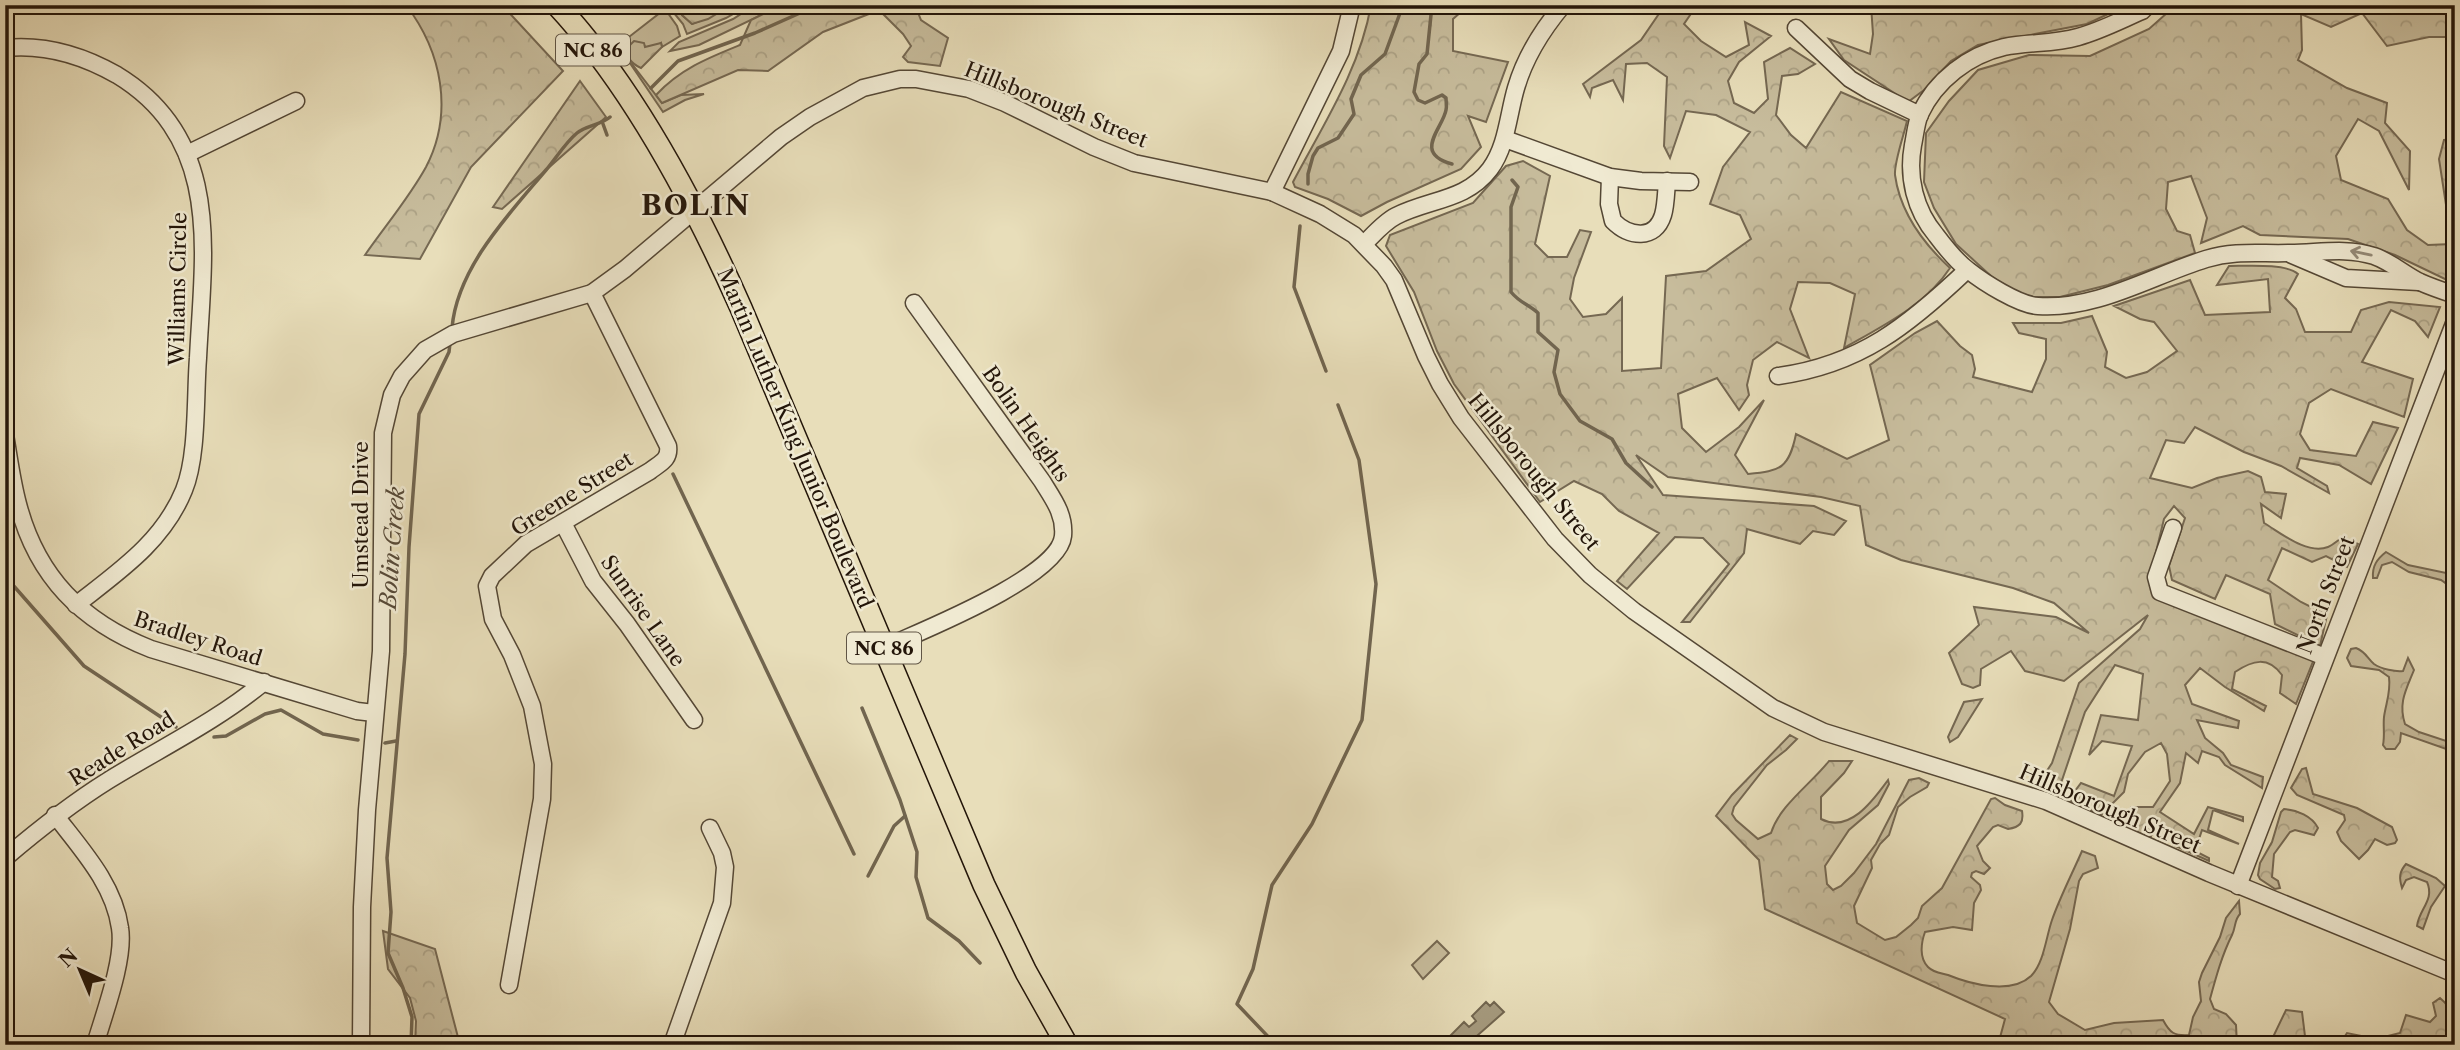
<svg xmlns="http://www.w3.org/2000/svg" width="2460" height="1050" viewBox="0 0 2460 1050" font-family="'Libre Caslon Text',serif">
  <defs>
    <pattern id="forest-crowns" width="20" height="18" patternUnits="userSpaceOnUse" patternTransform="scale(1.75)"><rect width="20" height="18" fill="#c7bc9c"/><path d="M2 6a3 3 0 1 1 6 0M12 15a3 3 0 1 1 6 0" fill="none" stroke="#aba185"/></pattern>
  </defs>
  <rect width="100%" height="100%" fill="#e8deba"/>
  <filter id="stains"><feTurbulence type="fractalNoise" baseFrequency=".00286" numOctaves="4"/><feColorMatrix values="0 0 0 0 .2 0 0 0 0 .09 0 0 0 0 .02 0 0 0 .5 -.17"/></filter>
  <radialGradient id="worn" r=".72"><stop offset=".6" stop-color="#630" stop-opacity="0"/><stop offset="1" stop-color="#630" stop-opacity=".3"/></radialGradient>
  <g fill="#c7bc9c" stroke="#756852" stroke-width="2">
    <path d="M671,5H683L682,15L692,24C708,19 732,3 745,7L726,18L687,34L683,24L669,7Z"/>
    <path d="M755,5H782L699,45L670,51L679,42L733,19Z"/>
    <path d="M665,9L677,26L680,36L662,47L661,43L632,64L662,103L681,95L704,94L685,100L663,112L621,50L625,40Z"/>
    <path d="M1437,941L1449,953L1423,979L1412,965Z"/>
  </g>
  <g fill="url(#forest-crowns)" stroke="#756852" stroke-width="2">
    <path d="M406,5H502L563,71L471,167L420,259L365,255C385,226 409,198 426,167C454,113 442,52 406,5Z"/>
    <path d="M683,5H731L708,19L692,24L682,15Z"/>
    <path d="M782,5H915L921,20L948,38L940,66L908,62L903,57L911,46L903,34L879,10L823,32L768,71L738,70L662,103L656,95C680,69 708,58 740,45L751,20Z"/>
    <path d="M1371,5H1469L1453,19V51L1508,62L1486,122L1468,116L1481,147L1461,169L1387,202L1361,216L1328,199L1295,187L1293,182C1323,125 1360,69 1371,5Z"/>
    <path d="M1665,5H1697L1684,24L1701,41L1726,57L1749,45L1745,22L1771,36L1739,62L1728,81L1734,103L1754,113L1768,99L1764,62L1790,48L1815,64L1798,74L1782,76L1776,115L1791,135L1806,148L1841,92L1907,121C1904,135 1894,162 1895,175C1900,212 1924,244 1950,268C1926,305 1881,327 1844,348L1855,294L1830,283L1798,282L1790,309L1809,358L1777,342L1753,360L1747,385L1749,395L1739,410L1717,378L1678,394L1682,428L1706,452L1739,427L1764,400L1735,455L1748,474C1781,471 1789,468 1796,434L1847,459L1889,440L1870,365L1915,333L1937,321L1960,346L1972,355L1975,369L1973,377L2032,392L2046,359V339L2019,333L2013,323H2061L2092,316L2107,352L2105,367L2126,378L2147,372L2177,351L2154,322L2140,319L2114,306L2190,280L2205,315L2270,312L2268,279L2217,285L2229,266C2246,266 2286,263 2298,274L2285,298L2296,309L2305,332H2351L2361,310L2389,302L2440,307L2428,337L2415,321L2391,310L2362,362L2413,379L2404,417L2331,389L2309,403L2300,434L2310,450L2356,456L2373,422L2398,428L2371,484L2339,465L2300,458L2297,468L2327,486L2329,493L2281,466L2244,452L2195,427L2184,443L2166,440L2150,478L2192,488L2217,478L2248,471L2261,477L2265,492L2286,494L2281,518L2261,504L2264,523C2281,533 2307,555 2328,547C2333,545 2338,540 2343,537L2358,544L2347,567L2326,556L2312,562L2282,548L2268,580L2301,602L2327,615L2320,646L2275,624L2270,594L2226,575L2215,599L2172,580L2169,566L2185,518L2174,506L2164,519L2150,577L2153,587L2314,659L2296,704L2280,693L2282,675C2268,656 2253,660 2235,672L2232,689L2266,706L2264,711L2225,687L2200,668L2185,685L2192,704L2239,721L2238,728L2197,720L2205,738L2223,753L2231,765L2263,777L2262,788L2225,765L2219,757L2202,751L2198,763L2186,753L2180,783L2160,812L2194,834L2208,807L2243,817V821L2213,810L2208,830L2239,844L2202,830L2195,851L2209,858V861L2173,845L2174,834L2156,827L2150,838L2127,827L2131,807H2153L2170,781L2167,754L2161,743L2145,752L2128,774L2124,792L2101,815L2071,801L2072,795L2081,783L2114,796L2132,746L2102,741L2089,755L2101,715L2138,720L2143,674L2115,665L2085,712L2057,795L2037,786L2052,763L2079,683L2140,629L2148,615L2064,681L2025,671L2011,651L1981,669L1980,685L1973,688L1962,684L1949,653L1979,625L1974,607L2056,617L2089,633L2054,603L2013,588L1901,560L1866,545L1860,506L1821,497L1668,477L1636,455L1663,495L1814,506L1846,521L1834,535L1813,531L1800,544L1747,529L1744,553L1690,622H1682L1729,564L1703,538L1675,537L1627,589L1617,581L1659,533L1619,511L1602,494L1574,481L1540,502L1454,384L1437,351L1414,292L1386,246L1390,235L1473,203L1506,166L1523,161L1550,176L1535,244L1548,257H1567L1580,230L1591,232L1574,278L1570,299L1583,317L1606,314L1622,298V371L1661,368L1666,276L1706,271L1751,239L1740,215L1710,204L1723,167L1750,132L1716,115L1686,111L1670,158L1664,146L1667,77L1647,63L1626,64L1623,100L1613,80L1592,88L1590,97L1583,84L1641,40Z"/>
    <path d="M1871,5H2127L2087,24L1978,45L1951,61L1924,90L1908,102L1844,60L1829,39L1870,54L1873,34Z"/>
    <path d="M2176,5H2455V37H2429L2387,46L2362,13L2331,27L2301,14L2302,50L2298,60L2347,88L2387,103L2385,123L2410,151L2409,190L2379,131L2358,119L2336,156L2341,180L2388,199L2407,230L2428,245L2452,244L2439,159L2444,140L2455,139V280H2447L2395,255L2348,239L2260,235L2243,226L2201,243L2207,218L2191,176L2168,182L2166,209L2177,231L2190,235L2195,253L2108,285L2060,297H2025L1992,277L1956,244L1934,208L1924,182L1926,133L1949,101L1978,70L2029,55L2090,56L2149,29Z"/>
    <path d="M634,41L644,43L645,47L661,43L662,47L641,68C632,64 626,58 627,48Z"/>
    <path d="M580,81L606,117L502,209L493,207Z"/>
    <path d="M2386,552L2408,565L2446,573L2449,571L2450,562L2455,557V598L2448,585L2441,580L2409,572L2392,562L2382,565L2377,578H2373C2372,566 2377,559 2386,552Z"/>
    <path d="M2356,648C2366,652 2367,658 2374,664C2381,669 2396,672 2403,671L2408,658L2414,670C2406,690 2398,703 2405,724L2419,732L2449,742L2455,737V749L2449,750L2401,733L2400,742L2395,749H2386L2383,745C2385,735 2383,726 2384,717C2386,703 2391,692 2389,677L2379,670L2351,666L2347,658L2351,649Z"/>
    <path d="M1982,699L1958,737L1950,742L1948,737L1964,702Z"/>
    <path d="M1790,735L1797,739L1786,750L1767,765L1734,807L1732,814L1736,820L1758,839L1771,833C1779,806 1811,784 1829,761H1852L1844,773L1821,797V819C1850,834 1874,799 1888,780L1889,784L1878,805L1849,830L1825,866L1827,884L1833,890L1841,886L1854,873L1876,844L1909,780L1919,778L1929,783L1927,787L1910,797L1898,807L1889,835L1880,844L1871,860L1872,868L1854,906L1857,923L1885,940L1896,937L1911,925L1918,918L1922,906L1942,888L1991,799L1995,798L2005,805L2022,811C2024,823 2020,827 2008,829L1998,825L1993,827L1977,846L1983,861L1990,868L1984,874L1976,871L1972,873L1971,877L1980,885L1981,890L1974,903L1972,930L1953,927L1925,932C1921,943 1919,958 1928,967C1934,973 1941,973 1948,975C1970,984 2011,995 2031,976C2044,963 2046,937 2052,920C2060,897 2072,874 2082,851L2095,856L2098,868L2083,874L2079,881L2070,929L2049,1002L2058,1014L2085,1030L2114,1023L2163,1020C2170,1033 2174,1036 2189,1035L2193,1017L2201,1001L2199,982L2202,973L2220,937L2226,918L2239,901L2240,914C2234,920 2236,927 2232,935C2222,955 2216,977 2210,999L2214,1009L2226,1014L2236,1025L2237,1045H1998L2005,1019L1765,909L1759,860L1716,816L1732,795Z"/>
    <path d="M2306,768L2313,794L2357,808L2392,827L2397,840L2395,843L2387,845L2375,839L2368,850L2359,859L2341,841L2337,832L2345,820L2344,815L2297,795L2291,788L2302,769Z"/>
    <path d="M2284,809C2297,810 2312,816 2318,828L2314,835L2295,830L2290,832L2274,854L2272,877L2278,881L2280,888L2275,889L2260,879L2258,875L2260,863L2272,842L2281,812Z"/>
    <path d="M2406,864L2436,878L2445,886L2431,907L2423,929L2417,926C2419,909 2435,900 2427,882L2414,877L2406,880L2402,888C2399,878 2399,872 2406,864Z"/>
    <path d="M383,931L435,949L460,1045H415L416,1021L410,998L388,969Z"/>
    <path d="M2440,998C2460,1015 2449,1024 2445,1045H2339L2347,1033L2376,1039L2400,1033L2406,1015L2430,1022L2436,1016L2433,1003Z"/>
    <path d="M2286,1010L2302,1012L2305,1036L2316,1045H2281L2274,1041L2273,1037Z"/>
  </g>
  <path fill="#a59a7e" stroke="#71654f" stroke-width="2" d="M1486,1002L1490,1006L1494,1002L1504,1012L1470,1042L1471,1045H1446L1449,1042L1452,1044L1456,1041L1451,1035L1464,1022L1469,1027L1476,1021L1472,1016Z"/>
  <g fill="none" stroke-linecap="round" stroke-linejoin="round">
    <g stroke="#71654f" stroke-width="3.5">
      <path d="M1432,5L1427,54L1419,64L1414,92L1418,100L1425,103L1442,95L1446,98C1446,102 1447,106 1446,110C1443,128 1412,153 1452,164"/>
      <path d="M651,88L678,61L755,33L818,5"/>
      <path d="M603,124L607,135"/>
      <path d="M1512,180L1518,187L1511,207V292C1520,303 1528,304 1538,313V332L1558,350L1554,372L1560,394L1580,421L1612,439L1626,463L1652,487"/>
      <path d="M1308,184V174L1313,156L1318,148L1338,138L1354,114L1351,99L1361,75L1385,54L1403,5"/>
      <path d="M1300,226L1294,287L1326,371"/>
      <path d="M452,328C457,268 509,214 546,170C556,158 566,142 577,133C587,125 601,125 610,117"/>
      <path d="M673,474L854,854"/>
      <path d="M5,576L84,666L176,727"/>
      <path d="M862,708L900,800L917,852L916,877L928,918L959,941L980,963"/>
      <path d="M214,737L226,736L265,714L281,710L323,734L358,740"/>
      <path d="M385,743L396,741"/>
      <path d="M868,876L894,826L905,816"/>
      <path d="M411,1045L412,1017L403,988L388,953L391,912L387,858L405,654L409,547L419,414L449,352L450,343"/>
      <path d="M1276,1045L1237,1004L1253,969L1272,885L1312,824L1362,720L1376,584L1359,460L1338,405"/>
    </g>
    <defs>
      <g id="minor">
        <path d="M2148,5L2142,11C2121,20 2100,31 2078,37C2054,44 2029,42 2004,47C1969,55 1936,80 1920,114C1916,123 1915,136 1913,145C1907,177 1915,210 1936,235C1945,247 1956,261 1968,270C1983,282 2019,305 2038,306C2097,310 2151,276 2206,259C2236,250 2259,254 2290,253C2318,253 2346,247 2374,256C2391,262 2404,274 2420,282C2431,287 2443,291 2455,295"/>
        <path d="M1796,28L1850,79L1870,91L1920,115"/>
        <path d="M5,48C45,44 82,55 117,75C224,140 203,253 198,358C195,396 198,456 184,490C163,542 118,572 76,605"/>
        <path d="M1505,139L1610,177L1641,181L1690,182"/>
        <path d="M187,154L296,101"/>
        <path d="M1610,177L1609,204L1613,221C1629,237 1655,241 1663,215C1666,205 1666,192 1667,181"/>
        <path d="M1272,192L1341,51L1352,5"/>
        <path d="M1364,244C1374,234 1384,222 1396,216C1429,199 1466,201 1490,169C1507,146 1508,115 1516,88C1525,57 1542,30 1563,5"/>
        <path d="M2292,255L2346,278L2419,282"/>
        <path d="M1778,376C1860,365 1909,325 1967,270"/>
        <path d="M5,435C9,458 12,482 18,504C37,577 82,622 151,649L357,711L374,713"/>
        <path d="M563,523L593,581L627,624L694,720"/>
        <path d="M2173,528L2156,577L2160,592L2325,657"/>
        <path d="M884,648C921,631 1059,577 1063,536C1065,514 1053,499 1042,481L914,303"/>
        <path d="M55,815C81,849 114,884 120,928C125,959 104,1014 95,1045"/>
        <path d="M5,858C39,829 72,803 109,780C161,748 217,721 264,682"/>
        <path d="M2238,886L2455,321"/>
        <path d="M509,985L542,799L543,764L532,706L512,655L493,619L487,586L492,576L526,544L650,471C660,463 670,460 668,446L592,293"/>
        <path d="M361,1045L362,907L367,810L381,651L383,433L392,395L402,376L425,350L453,334L592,293L625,269L781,137L810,117L863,88L900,79H916L969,89L1005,103L1094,147L1134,163L1272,192L1320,214L1354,235L1384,266L1394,280L1426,356L1440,384L1461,418L1555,539L1590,575L1634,611L1773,708L1824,732L2046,801L2209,873L2455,974"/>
        <path d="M672,1045L722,903L725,867L722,853L710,828"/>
      </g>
      <path id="major" d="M557,5C635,89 695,204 741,308L984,885L1026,972L1067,1045"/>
    </defs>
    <use href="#minor" stroke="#544735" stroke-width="19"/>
    <use href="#major" stroke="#231509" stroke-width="24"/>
    <use href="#minor" stroke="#f0ead2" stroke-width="16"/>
    <use href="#major" stroke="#e8deba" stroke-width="21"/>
  </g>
  <defs><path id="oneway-shaft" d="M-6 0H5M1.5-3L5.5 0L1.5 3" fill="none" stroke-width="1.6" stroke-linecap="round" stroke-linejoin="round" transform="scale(1.75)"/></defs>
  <use stroke="#948a78" href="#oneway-shaft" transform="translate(2361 253) rotate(-168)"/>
  <g text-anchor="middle" stroke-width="5" stroke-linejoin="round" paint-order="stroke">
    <g fill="#f0ead2" stroke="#605545" stroke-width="2">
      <rect x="556" y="34.5" width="74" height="31" rx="5"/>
      <rect x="847" y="632.5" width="74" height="31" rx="5"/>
    </g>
    <g font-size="19" font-weight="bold" fill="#231509">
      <text x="593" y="57">NC 86</text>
      <text x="884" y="655">NC 86</text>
    </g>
    <g font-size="21" fill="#231509" stroke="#f0ead2">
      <text transform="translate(1056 105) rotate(22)" y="7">Hillsborough Street</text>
      <text transform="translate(178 289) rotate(-89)" y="7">Williams Circle</text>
      <text transform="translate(1026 424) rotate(55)" y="7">Bolin Heights</text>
      <text transform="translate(795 438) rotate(67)" y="7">Martin Luther King Junior Boulevard</text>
      <text transform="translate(1534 472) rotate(51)" y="7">Hillsborough Street</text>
      <text transform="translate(572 494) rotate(-32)" y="7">Greene Street</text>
      <text transform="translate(361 515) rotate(-90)" y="7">Umstead Drive</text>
      <text transform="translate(2326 595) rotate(-69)" y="7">North Street</text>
      <text transform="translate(643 611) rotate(55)" y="7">Sunrise Lane</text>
      <text transform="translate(198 639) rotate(18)" y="7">Bradley Road</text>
      <text transform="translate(122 749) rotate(-32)" y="7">Reade Road</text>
      <text transform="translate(2110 809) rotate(23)" y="7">Hillsborough Street</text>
    </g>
    <g font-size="23" font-style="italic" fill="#574a38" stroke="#f0ead2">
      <text transform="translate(392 548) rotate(-86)" y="8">Bolin Creek</text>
    </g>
    <g font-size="28" font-weight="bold" letter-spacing="2" fill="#231509" stroke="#f0ead2">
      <text x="696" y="215">BOLIN</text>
    </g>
  </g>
  <rect width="2460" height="1050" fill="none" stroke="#e8deba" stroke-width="28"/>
  <rect x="7" y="7" width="2446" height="1036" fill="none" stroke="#231509" stroke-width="3.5"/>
  <rect x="14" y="14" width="2432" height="1022" fill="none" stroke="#231509" stroke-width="2"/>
  <g transform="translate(80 970) rotate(316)" stroke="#f0ead2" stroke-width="5" paint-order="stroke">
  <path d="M0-5L12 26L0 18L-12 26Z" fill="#231509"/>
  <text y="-10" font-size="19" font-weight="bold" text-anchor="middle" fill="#231509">N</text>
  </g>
  <rect width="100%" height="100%" filter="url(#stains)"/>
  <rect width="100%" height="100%" fill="url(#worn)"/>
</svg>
